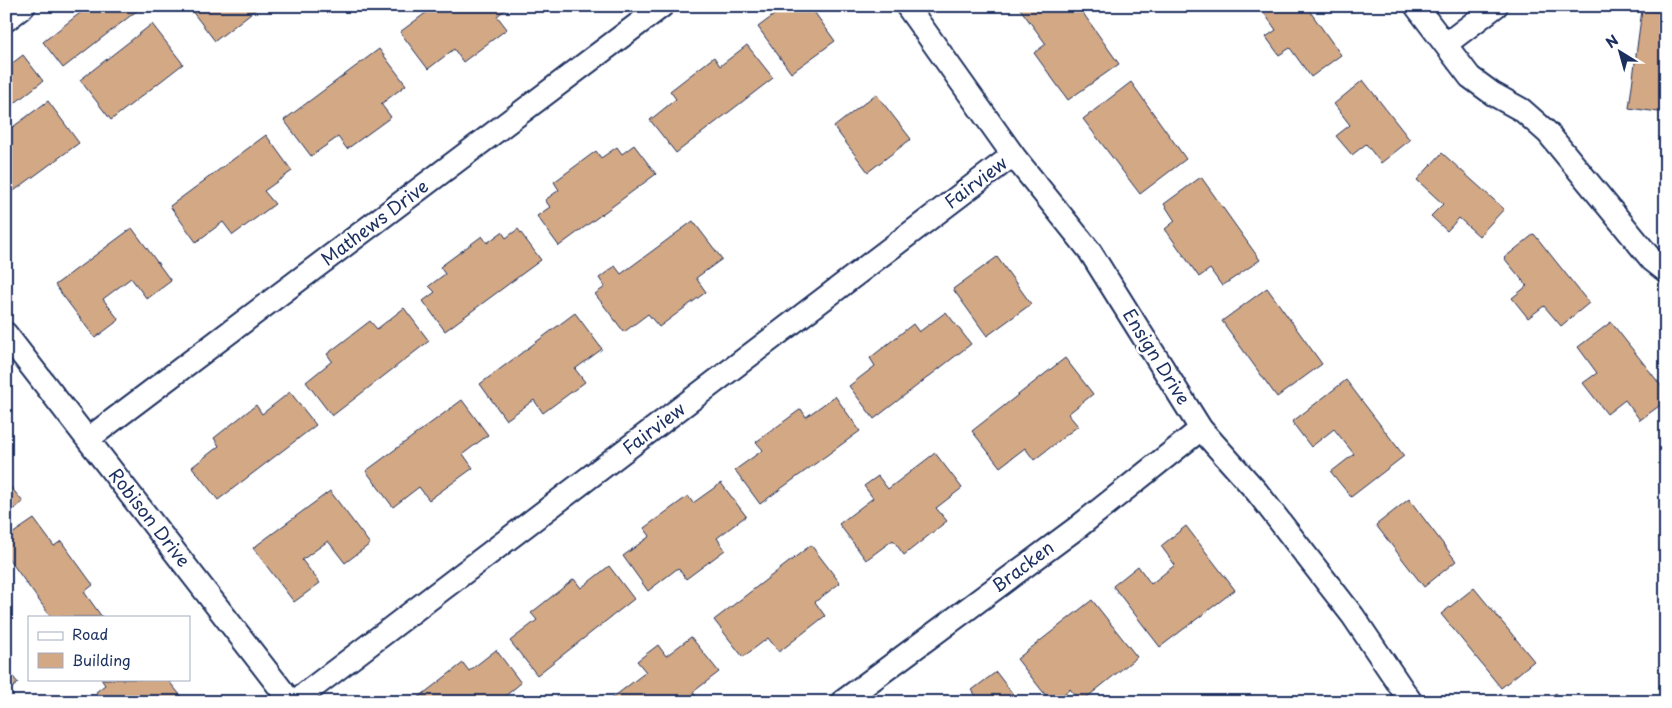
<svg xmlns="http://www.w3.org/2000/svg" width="1672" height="708" viewBox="0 0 1672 708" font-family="'Playpen Sans',sans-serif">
  <rect width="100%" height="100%" fill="#fff"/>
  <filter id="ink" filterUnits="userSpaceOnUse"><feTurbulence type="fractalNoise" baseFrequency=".02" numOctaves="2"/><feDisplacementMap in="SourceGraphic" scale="10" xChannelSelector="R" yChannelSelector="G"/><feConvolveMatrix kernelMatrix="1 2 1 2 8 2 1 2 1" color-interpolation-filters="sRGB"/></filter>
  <g filter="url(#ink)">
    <g fill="#d3a884" stroke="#1b2f5e">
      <path d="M89,6H143L63,68L43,42Z"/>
      <path d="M188,6H260L215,41Z"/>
      <path d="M435,6H510L497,16L507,29L463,62L454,49L428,69L400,32Z"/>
      <path d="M786,6H810L835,41L791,73L758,27Z"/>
      <path d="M1018,6H1078L1119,64L1068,100L1034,53L1046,44Z"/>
      <path d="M1267,6H1306L1341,55L1311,77L1290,48L1279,55L1266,37L1276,30L1262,10Z"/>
      <path d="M1642,10L1666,13V113L1629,108Z"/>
      <path d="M152,24L183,64L111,120L80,80Z"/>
      <path d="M747,45L773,78L676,153L650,120L676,99L670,91L714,57L720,66Z"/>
      <path d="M379,49L406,85L381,104L391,117L347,149L338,137L311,156L284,120Z"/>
      <path d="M23,55L43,81L6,110V68Z"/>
      <path d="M1363,80L1410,140L1381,163L1366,144L1352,155L1336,136L1350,125L1334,104Z"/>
      <path d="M1131,82L1186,159L1140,194L1083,119Z"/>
      <path d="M876,94L911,139L868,172L834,127Z"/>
      <path d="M48,101L79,143L7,196L6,132Z"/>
      <path d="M266,135L292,171L264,191L275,204L233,235L223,222L196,242L170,206Z"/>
      <path d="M634,145L656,174L559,246L537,216L550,207L545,200L559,190L554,182L596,151L601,158L617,147L622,154Z"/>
      <path d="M1442,153L1504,209L1479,236L1459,218L1447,231L1431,216L1443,204L1417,180Z"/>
      <path d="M1201,177L1260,260L1222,286L1210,269L1199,277L1165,229L1175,221L1164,204Z"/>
      <path d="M693,221L722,259L696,278L706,292L659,327L648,314L624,332L595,294L605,287L599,278L615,266L621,274Z"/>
      <path d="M132,228L171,281L147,299L131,278L103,299L119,320L95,338L55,285Z"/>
      <path d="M518,229L541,260L445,331L423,301L435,292L429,286L445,274L440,267L482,236L487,243L502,232L506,238Z"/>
      <path d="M1534,234L1589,303L1561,326L1544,306L1528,318L1512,298L1527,286L1504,258Z"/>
      <path d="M997,257L1031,304L987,336L953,289Z"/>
      <path d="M1267,288L1322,364L1277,397L1222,321Z"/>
      <path d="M404,308L429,341L332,416L306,382L332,361L327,354L370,321L377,329Z"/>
      <path d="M946,312L971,344L874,419L849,386L875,366L870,358L913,324L919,332Z"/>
      <path d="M575,313L602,349L575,369L585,382L543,413L534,400L506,420L480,384Z"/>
      <path d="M1611,322L1666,392V401L1640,420L1625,400L1607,414L1583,383L1597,373L1578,347Z"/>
      <path d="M1065,358L1093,394L1068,414L1078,426L1034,460L1025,448L1000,467L972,431Z"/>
      <path d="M1346,380L1404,456L1351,497L1331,472L1354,454L1334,429L1311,447L1292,422Z"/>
      <path d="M290,392L316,425L218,500L192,467L219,446L214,438L256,405L262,414Z"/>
      <path d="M835,396L860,431L760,504L735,470L763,450L756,442L801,409L806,417Z"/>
      <path d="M462,400L488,435L463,454L473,468L429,500L419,487L393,507L366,471Z"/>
      <path d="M935,453L962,488L936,508L947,521L904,555L893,540L866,560L839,524L873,498L864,486L878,476L888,489Z"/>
      <path d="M6,481L23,502L6,515Z"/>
      <path d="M721,483L746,516L717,538L725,550L686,579L678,568L648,591L623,556L650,536L644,528L688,496L693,503Z"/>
      <path d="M330,491L370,544L345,563L328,541L302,560L320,583L294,602L253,548Z"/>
      <path d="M1409,499L1456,561L1424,587L1376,525Z"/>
      <path d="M34,519L54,546L61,541L93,585L84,592L102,617H51L6,555V538Z"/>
      <path d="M1186,526L1235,590L1160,647L1113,586L1138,566L1151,584L1175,565L1161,546Z"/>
      <path d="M811,545L840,583L815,602L825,616L779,652L768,638L743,657L714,620Z"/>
      <path d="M609,566L634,599L537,675L510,641L537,620L531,613L574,579L581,588Z"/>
      <path d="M1474,588L1534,661L1501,688L1441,614Z"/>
      <path d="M1092,600L1137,657L1081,702L1070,689L1054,702H1051L1017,659Z"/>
      <path d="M691,637L719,672L693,692L700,702H607L646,672L637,661L658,645L666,656Z"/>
      <path d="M496,650L521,683L498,702H422L419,697L463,663L469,671Z"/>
      <path d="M6,668L18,683L6,693Z"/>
      <path d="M996,672L1019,702H980L972,690Z"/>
      <path d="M101,679H167L181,696L173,702H103L96,692L105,685Z"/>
      <path d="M1556,693L1562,702H1543Z"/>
    </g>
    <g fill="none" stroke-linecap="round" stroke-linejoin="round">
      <defs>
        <g id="street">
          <path d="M907,6L1013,155L1089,250L1201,429L1257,492L1353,616L1411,702"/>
          <path d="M1416,6L1470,77L1493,94L1522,110L1548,133L1652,260L1666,271"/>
          <path d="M6,20L24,6"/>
          <path d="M1446,44L1496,6"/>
          <path d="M6,334L291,702"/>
          <path d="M88,439L662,6"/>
          <path d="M294,702L1013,155"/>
          <path d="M842,702L1078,527L1201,429"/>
        </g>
      </defs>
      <use href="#street" stroke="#1b2f5e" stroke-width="26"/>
      <use href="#street" stroke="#fff" stroke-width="22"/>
    </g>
  </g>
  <g text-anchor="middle" stroke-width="5" stroke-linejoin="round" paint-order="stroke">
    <g font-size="18" fill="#1b2f5e" stroke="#fff">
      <text transform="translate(976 183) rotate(-37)" y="6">Fairview</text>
      <text transform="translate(375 223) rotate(-37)" y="6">Mathews Drive</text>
      <text transform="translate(1156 357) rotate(58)" y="6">Ensign Drive</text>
      <text transform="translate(654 429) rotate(-37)" y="6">Fairview</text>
      <text transform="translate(149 518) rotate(52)" y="6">Robison Drive</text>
      <text transform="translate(1023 567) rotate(-37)" y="6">Bracken</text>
    </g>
  </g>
  <rect width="1672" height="708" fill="none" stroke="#fff" stroke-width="25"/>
  <rect x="12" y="12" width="1647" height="683" fill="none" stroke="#1b2f5e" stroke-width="2" filter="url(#ink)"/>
  <rect x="28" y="616" width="162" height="65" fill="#ffffff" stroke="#a4acbf"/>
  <rect x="38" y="632" width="25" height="8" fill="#ffffff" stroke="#a4acbf"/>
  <text x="72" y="640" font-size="15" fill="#1b2f5e">Road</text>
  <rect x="38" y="653" width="25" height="15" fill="#d3a884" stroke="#a4acbf"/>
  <text x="72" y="666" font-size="15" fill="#1b2f5e">Building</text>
  <g transform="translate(1620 52) rotate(323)" stroke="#ffffff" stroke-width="4" paint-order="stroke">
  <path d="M0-4L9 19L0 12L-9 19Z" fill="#1b2f5e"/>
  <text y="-8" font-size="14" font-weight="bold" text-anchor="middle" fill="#1b2f5e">N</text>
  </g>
</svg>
